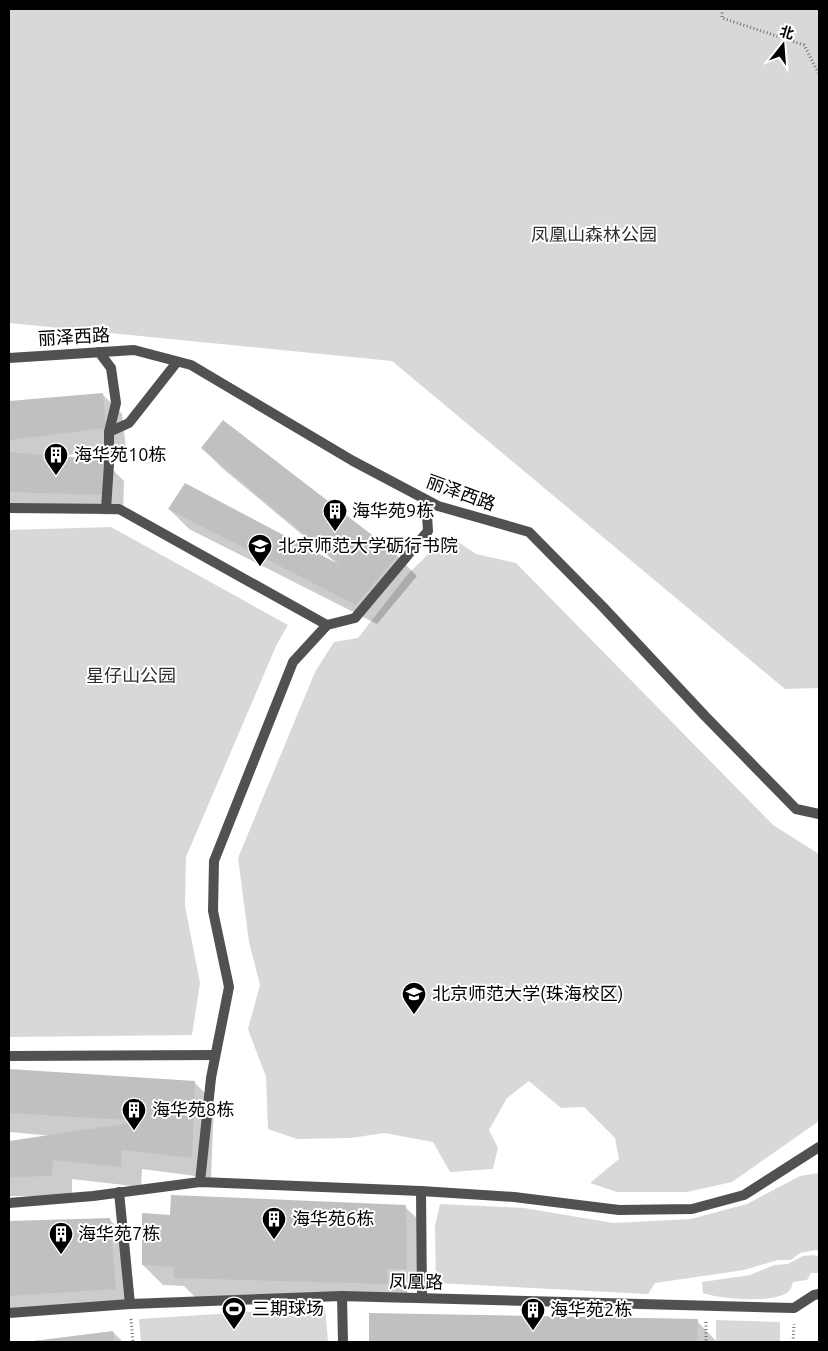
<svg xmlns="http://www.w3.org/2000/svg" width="828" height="1351" viewBox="0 0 828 1351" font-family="Ubuntu,'Noto Sans SC',sans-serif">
  <rect width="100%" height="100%" fill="#fff"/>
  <g fill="#d8d8d8">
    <path d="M9,9H819V688L785,689L392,361L9,323Z"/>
    <path d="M111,527L288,625L276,646L186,857L185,906L200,983L192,1035L9,1037V530Z"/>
    <path d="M448,535L476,554L516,563L773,825L819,854V985L818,988L819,991V1121L732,1182L687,1192H617L590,1183L619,1159L615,1138L584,1107L561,1108L529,1081L507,1098L489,1130L498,1148L493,1169L450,1172L433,1142L384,1133L351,1138L297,1139L268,1129L266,1077L248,1029L260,985L249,942L238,858L315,672L334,642L358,638L408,574Z"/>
    <path d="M819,1173V1251L816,1250L800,1253L791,1260H778L744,1270L655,1283L648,1294L436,1283L435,1226L440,1204L524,1208L613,1223L691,1219L747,1204L800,1176Z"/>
    <path d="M814,1255L819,1257V1273H811L807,1280L793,1282C792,1285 791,1290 788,1292C773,1304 721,1299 703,1293L702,1282L750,1275L774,1265L788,1264L803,1256Z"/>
    <path d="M325,1307L328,1342H141L139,1319Z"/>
    <path d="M716,1320L780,1322V1342H716Z"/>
  </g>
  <g fill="#0003">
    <path d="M102,394L122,414L126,448L59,456L104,461L124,481L123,515L9,511V402Z"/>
    <path d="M202,448L397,556L417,576L377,624L189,529L169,509L335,562L222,468Z"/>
    <path d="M9,1070L194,1082L214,1102L211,1178L142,1169L141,1187L72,1179V1196H9V1142L53,1136L9,1132Z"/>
    <path d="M405,1207L425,1226L426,1288H407V1303L195,1297L184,1286L163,1285L143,1265L171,1216Z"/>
    <path d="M109,1219L129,1239L135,1308L9,1316V1222Z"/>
    <path d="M370,1315L697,1321L717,1342H370Z"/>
    <path d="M113,1332L123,1342H34Z"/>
  </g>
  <g fill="#c0c0c0">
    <path d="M103,393L106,428L9,440V401Z"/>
    <path d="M223,420L398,555L356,605L168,509L185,483L342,566L201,448Z"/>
    <path d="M9,452L105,460L104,495L9,492Z"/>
    <path d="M9,1069L195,1081L192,1158L122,1150L121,1167L53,1160L52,1176L9,1177V1141L143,1121L9,1113Z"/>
    <path d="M171,1195L406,1205L407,1269H387L388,1284L174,1278V1267L142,1265V1213L170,1215Z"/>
    <path d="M110,1218L116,1289L9,1296V1221Z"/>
    <path d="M369,1313L698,1319L697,1342H369Z"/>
    <path d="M113,1331L115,1342H33V1341Z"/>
  </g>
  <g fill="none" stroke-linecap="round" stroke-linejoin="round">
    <g stroke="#737373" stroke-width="3" stroke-dasharray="1 2.5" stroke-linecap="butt">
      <path d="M722,9V18L804,45L819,74"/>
      <path d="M131,1319L133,1342"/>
      <path d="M706,1322V1342"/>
      <path d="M793,1342L794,1324"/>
    </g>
    <g stroke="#515151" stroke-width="10">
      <path d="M99,352L111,368L116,403L109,432V464L106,509"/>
      <path d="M9,358L134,350L191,365L353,461L438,506L529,532L603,607L705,716L796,809L819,814"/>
      <path d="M109,432L129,423L177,362"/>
      <path d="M9,508L119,509L327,625L293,662L214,861L213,911L229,987L211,1078L200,1182"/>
      <path d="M327,625L355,618L428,531L426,500"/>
      <path d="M9,1056L215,1055"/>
      <path d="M421,1191L422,1298"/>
      <path d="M119,1192L130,1304"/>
      <path d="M9,1203L93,1196L200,1182L421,1191L514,1197L619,1210L692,1209L744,1195L819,1147"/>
      <path d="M342,1296L343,1342"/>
    </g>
    <path stroke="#515151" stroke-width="10" d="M9,1313L130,1304L342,1296L794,1308L814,1295L819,1294"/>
  </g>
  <defs>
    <symbol id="building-pin" viewBox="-11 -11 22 30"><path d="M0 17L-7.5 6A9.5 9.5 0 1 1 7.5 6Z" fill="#000" stroke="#fff"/><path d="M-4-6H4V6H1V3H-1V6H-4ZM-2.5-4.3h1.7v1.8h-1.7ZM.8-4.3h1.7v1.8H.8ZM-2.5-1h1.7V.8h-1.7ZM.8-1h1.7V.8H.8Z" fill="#fff"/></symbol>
    <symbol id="university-pin" viewBox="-11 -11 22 30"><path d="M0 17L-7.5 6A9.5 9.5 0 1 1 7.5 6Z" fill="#000" stroke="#fff"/><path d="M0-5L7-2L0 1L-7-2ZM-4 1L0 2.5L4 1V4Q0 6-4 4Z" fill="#fff"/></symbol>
    <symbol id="stadium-pin" viewBox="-11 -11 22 30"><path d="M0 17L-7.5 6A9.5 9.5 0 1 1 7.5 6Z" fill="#000" stroke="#fff"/><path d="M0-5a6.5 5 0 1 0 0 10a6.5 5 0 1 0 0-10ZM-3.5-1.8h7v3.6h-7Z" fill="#fff"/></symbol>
  </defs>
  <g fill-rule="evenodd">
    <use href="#building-pin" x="42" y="441" width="28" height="38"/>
    <use href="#building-pin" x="321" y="497" width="28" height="38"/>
    <use href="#university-pin" x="246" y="532" width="28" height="38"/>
    <use href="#university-pin" x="400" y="980" width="28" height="38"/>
    <use href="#building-pin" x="120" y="1096" width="28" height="38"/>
    <use href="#building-pin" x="260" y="1205" width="28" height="38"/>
    <use href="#building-pin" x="47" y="1220" width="28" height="38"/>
    <use href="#stadium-pin" x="220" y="1295" width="28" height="38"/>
    <use href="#building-pin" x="519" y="1296" width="28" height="38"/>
  </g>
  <g text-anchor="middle" stroke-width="4" stroke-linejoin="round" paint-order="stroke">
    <g font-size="18" fill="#2f2f2f" stroke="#fff">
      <text x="594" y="241">凤凰山森林公园</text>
      <text x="131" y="682">星仔山公园</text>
    </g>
    <g font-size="18" fill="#000" stroke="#fff">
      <text transform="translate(74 337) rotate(-3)" y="6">丽泽西路</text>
      <text transform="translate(461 493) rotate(20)" y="6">丽泽西路</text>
      <text transform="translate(416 1282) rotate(1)" y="6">凤凰路</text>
    </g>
    <g font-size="18" fill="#000" stroke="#fff" text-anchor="start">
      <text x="74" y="461">海华苑10栋</text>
      <text x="352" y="517">海华苑9栋</text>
      <text x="278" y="552">北京师范大学砺行书院</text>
      <text x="432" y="1000">北京师范大学(珠海校区)</text>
      <text x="152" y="1116">海华苑8栋</text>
      <text x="292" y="1225">海华苑6栋</text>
      <text x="78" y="1240">海华苑7栋</text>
      <text x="252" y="1315">三期球场</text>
      <text x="550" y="1316">海华苑2栋</text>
    </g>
  </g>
  <rect width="828" height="1351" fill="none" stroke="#000000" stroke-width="20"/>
  <g transform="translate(783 45) rotate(17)" stroke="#ffffff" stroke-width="4" paint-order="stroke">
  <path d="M0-4L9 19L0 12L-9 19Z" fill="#000000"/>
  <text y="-8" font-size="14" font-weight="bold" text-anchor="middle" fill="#000000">北</text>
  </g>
</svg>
